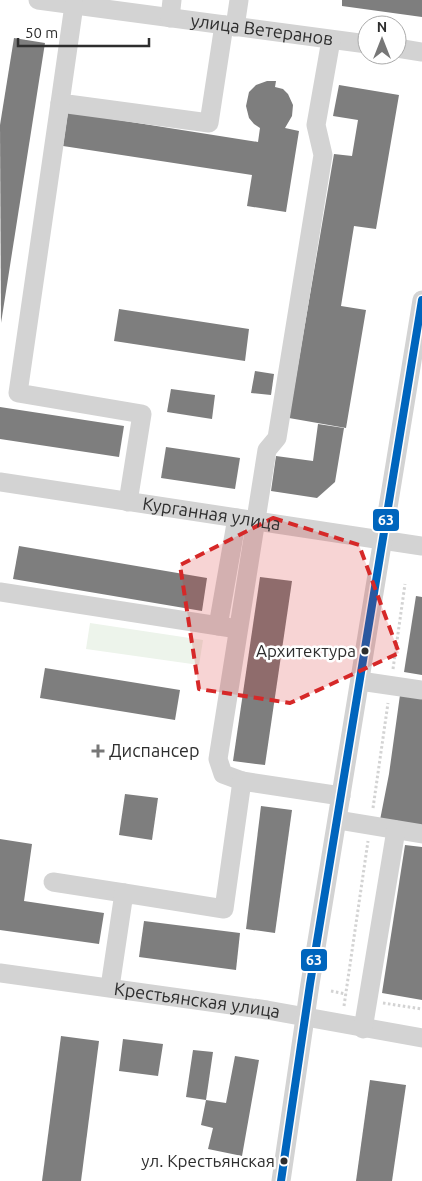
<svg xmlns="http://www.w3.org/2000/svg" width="422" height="1181" viewBox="0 0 422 1181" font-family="Ubuntu,sans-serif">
  <rect width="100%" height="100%" fill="#fff"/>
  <path fill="#edf4eb" d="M90,623L203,640L199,665L86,649Z"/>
  <g fill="#7e7e7e">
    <path d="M342,0H422V17L342,6Z"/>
    <path d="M14,38L45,43L1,323L0,125Z"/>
    <path d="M267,81H276L275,87L283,89L288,94L293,105L292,116L285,128L299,131L286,212L247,206L252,175L63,146L68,112L258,142L260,128L254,124L249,118L246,106L249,92L256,85Z"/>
    <path d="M339,85L399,95L376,229L354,226L341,306L366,310L346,428L289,418L334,154L352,156L358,120L333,116Z"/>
    <path d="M119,309L249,329L245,361L114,341Z"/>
    <path d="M255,371L274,374L271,395L251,393Z"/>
    <path d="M171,389L215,395L212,419L167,412Z"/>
    <path d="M0,407L124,426L119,457L0,439Z"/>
    <path d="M318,424L344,428L335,482L317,498L271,491L276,456L313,461Z"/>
    <path d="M166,447L240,458L235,489L161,478Z"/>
    <path d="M19,546L207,578L202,611L13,579Z"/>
    <path d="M260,577L292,581L265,765L233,761Z"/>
    <path d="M416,596L422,597V675L404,672Z"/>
    <path d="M45,668L180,690L175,720L40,698Z"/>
    <path d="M400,695L422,698V827L380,820L389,774Z"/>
    <path d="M125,794L158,798L152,840L119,835Z"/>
    <path d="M261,806L292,810L275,933L246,929Z"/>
    <path d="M0,839L32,844L24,901L104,913L99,944L0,930Z"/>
    <path d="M405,845L422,847V1000L382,993Z"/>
    <path d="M144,921L240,933L236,970L139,957Z"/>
    <path d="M61,1036L99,1041L81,1181H42Z"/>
    <path d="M123,1039L163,1044L158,1076L119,1071Z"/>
    <path d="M193,1050L213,1052L206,1100L186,1097Z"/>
    <path d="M235,1056L259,1060L242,1156L208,1149L213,1128L201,1125L206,1100L226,1103Z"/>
    <path d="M370,1080L406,1085L392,1181H356Z"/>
  </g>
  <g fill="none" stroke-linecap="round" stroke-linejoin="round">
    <g stroke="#d3d3d3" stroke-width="3" stroke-dasharray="2.5 2.5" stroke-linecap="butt">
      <path d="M393,669L405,584"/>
      <path d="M373,808L388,703"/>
      <path d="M331,991L346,994"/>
      <path d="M383,1003L422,1009"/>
      <path d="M344,1006L368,841"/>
    </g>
    <g stroke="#d3d3d3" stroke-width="19">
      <path id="s1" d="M38,0L367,44"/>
      <path d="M74,5L60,103L209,123L224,25"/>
      <path d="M170,18L172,0"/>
      <path d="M235,27L239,0"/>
      <path d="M397,48L422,52"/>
      <path d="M60,103L18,393L142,414L128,502"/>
      <path id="s2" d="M0,482L422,546"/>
      <path d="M0,592L238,629"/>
      <path d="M218,626L237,518"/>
      <path d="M360,681L422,690"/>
      <path d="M242,781L223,774L218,759L267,450L277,438L323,155L316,125L331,40"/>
      <path d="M338,820L422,834"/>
      <path d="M53,882L124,893"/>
      <path id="s3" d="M0,973L267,1010L422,1038"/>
      <path d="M110,987L124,893L224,909L242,781L341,796"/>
      <path d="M363,1029L396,830"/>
      <path d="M281,1181L310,984L422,300"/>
    </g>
    <defs>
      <path id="bus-1" d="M281,1181L310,984L422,300"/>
    </defs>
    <use href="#bus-1" stroke="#fff" stroke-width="11"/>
    <use href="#bus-1" stroke="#0065bd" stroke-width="8"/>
  </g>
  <path fill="#d62828" fill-opacity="0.2" stroke="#d62828" stroke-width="4" stroke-dasharray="10 6" stroke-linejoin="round" d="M273,518L359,545L399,653L290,703L199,689L180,565Z"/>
  <g fill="#2e2e2e" stroke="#fff" stroke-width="2">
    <circle cx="365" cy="651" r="4.5"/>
    <circle cx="284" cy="1161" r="4.5"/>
  </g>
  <path fill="#777" stroke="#fff" stroke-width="2" d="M95.5 743.5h5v5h5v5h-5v5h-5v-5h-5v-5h5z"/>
  <g text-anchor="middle" stroke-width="5" stroke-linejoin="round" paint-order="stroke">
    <g font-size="17" fill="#2e2e2e" stroke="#fff" text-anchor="end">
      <text x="356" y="657">Архитектура</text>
      <text x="275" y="1167">ул. Крестьянская</text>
    </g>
    <g font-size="18" fill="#2e2e2e" stroke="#fff">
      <text dy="6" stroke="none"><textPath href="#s1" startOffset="226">улица Ветеранов</textPath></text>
      <text dy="6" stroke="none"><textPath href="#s2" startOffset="214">Курганная улица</textPath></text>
      <text dy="6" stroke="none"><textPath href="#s3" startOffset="199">Крестьянская улица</textPath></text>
    </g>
    <g font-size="18" fill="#2e2e2e" stroke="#fff" text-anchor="start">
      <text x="109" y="757">Диспансер</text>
    </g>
  </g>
  <g stroke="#fff" stroke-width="2">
    <rect x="372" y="508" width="28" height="24" rx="5" fill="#0065bd"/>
    <rect x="300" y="948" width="28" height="24" rx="5" fill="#0065bd"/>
  </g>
  <g font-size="14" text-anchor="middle" font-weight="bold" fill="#fff">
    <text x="386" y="525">63</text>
    <text x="314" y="965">63</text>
  </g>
  <g transform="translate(382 40)"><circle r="24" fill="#ffffff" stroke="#ababab"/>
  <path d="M0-4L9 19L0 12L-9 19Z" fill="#777777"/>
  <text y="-8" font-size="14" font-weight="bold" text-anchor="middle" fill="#2e2e2e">N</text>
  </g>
  <path d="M18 38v8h131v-8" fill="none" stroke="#2e2e2e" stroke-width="2.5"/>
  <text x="25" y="38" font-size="15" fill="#2e2e2e" stroke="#ffffff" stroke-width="4" paint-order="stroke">50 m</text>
</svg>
